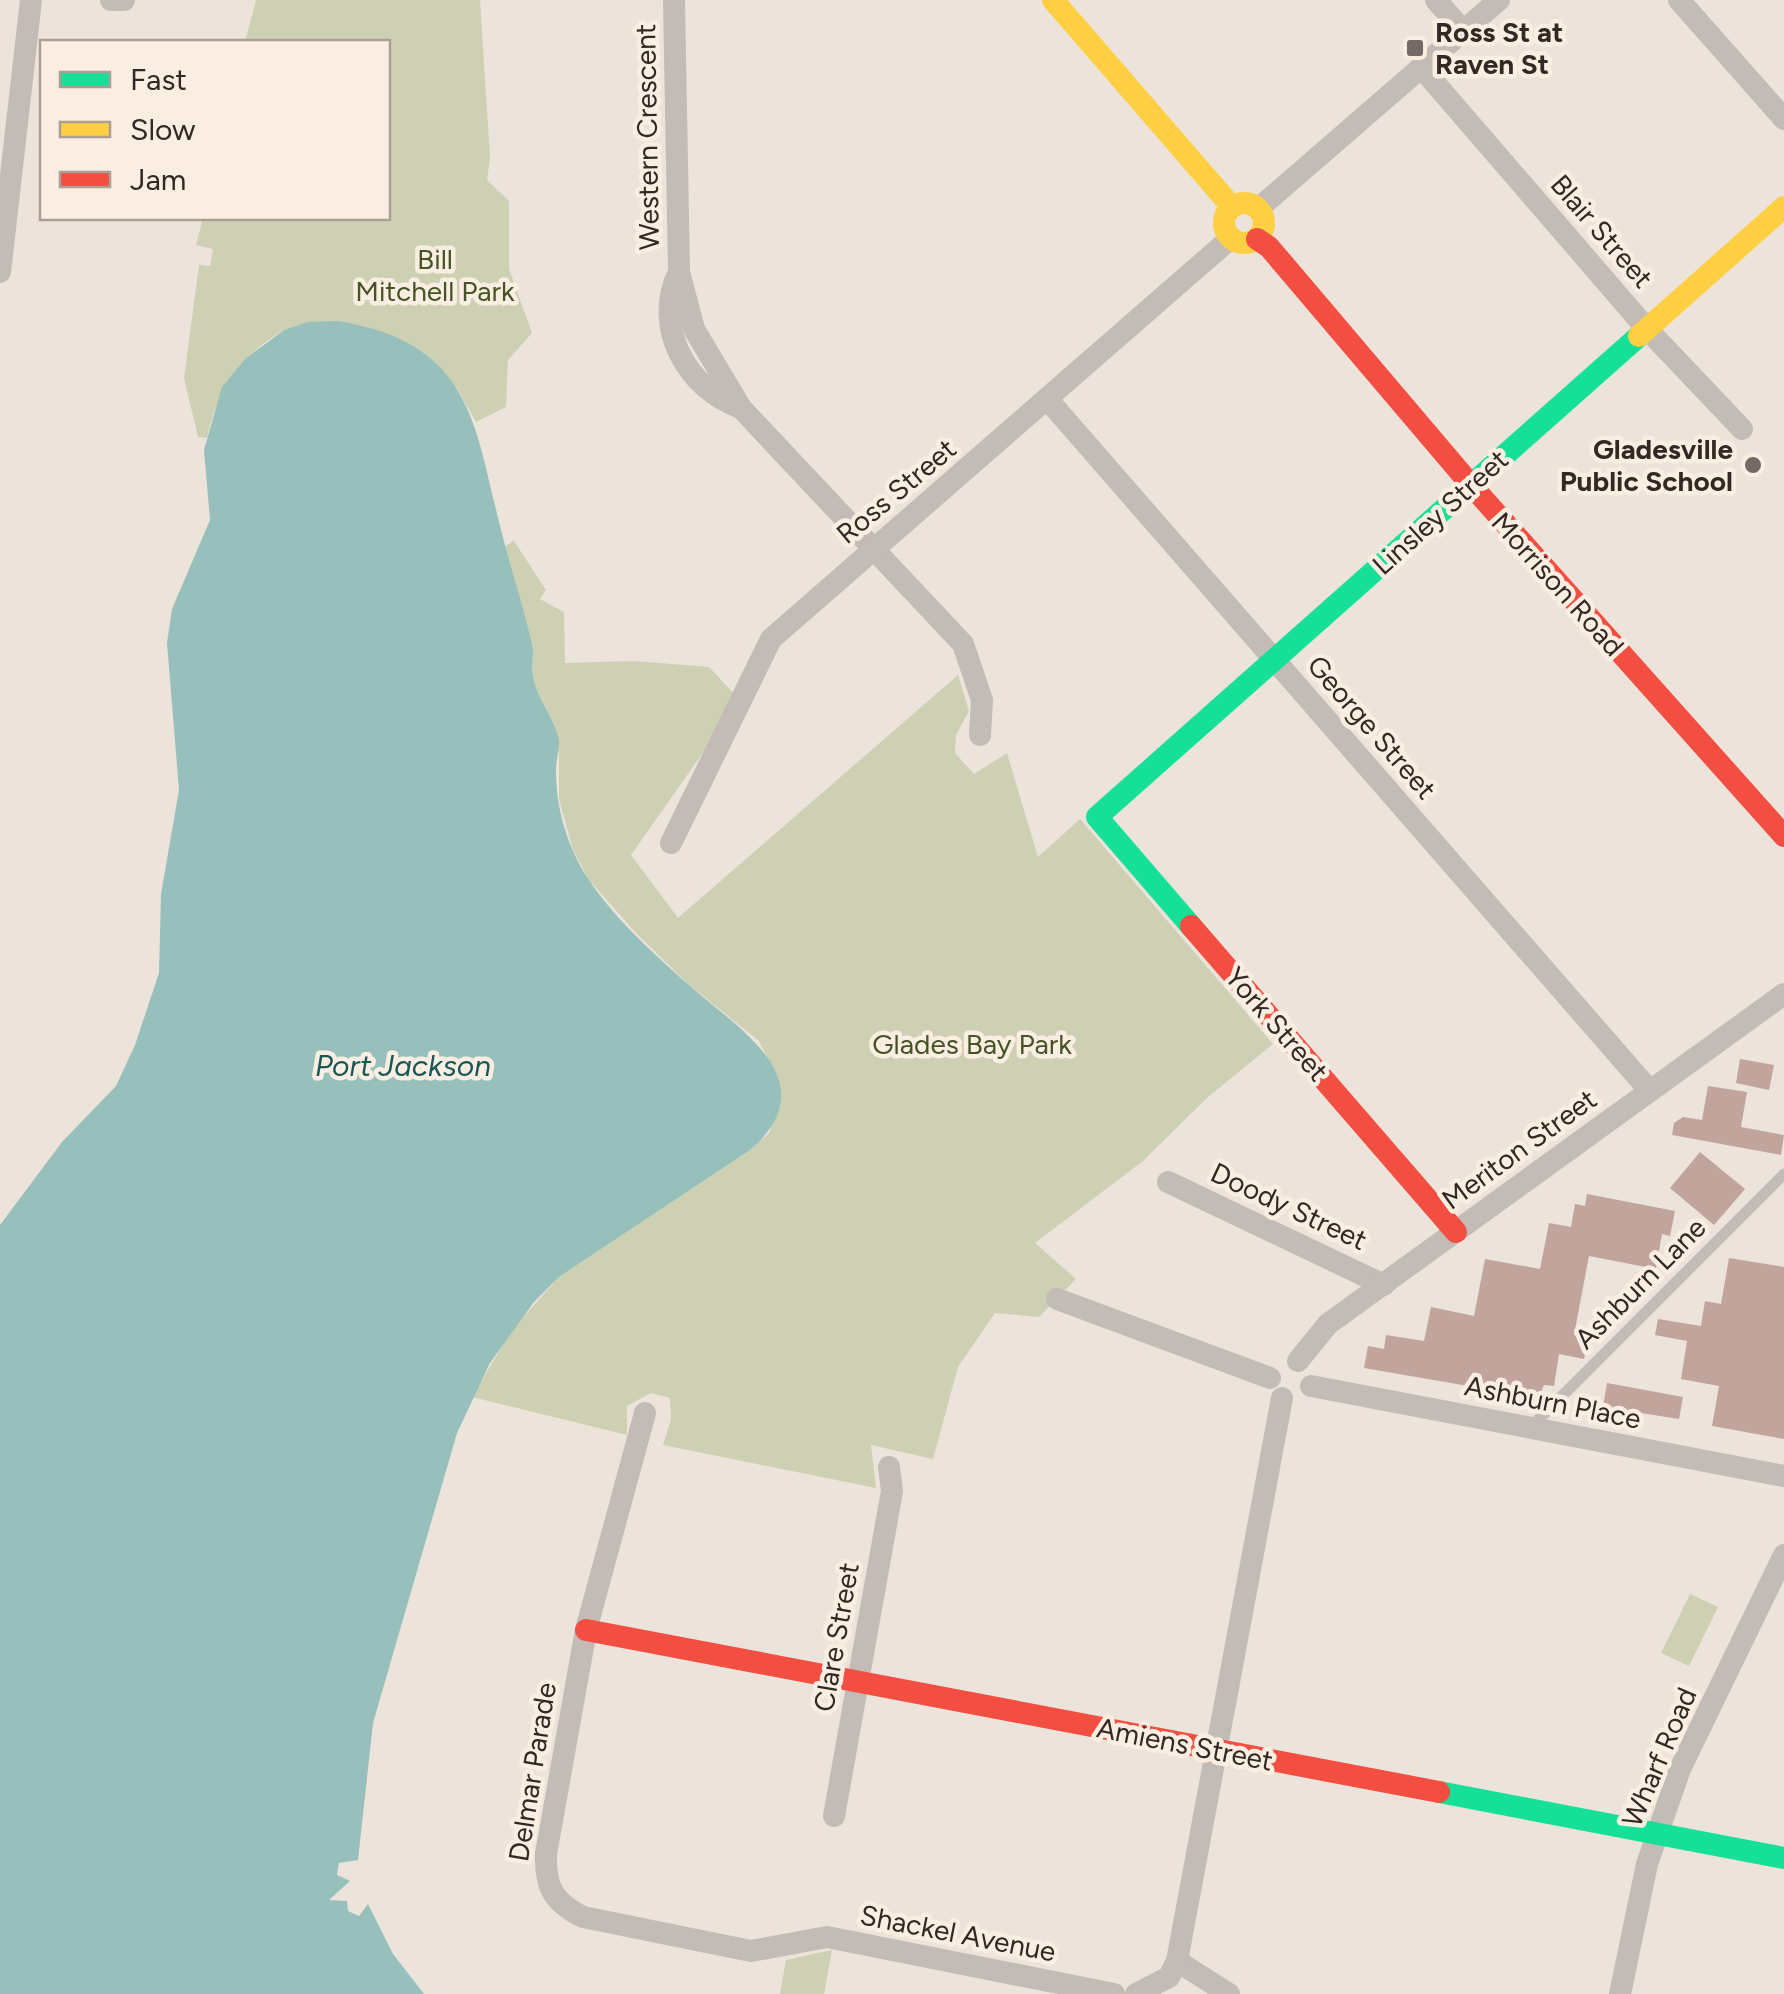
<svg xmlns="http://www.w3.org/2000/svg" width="1784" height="1994" viewBox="0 0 1784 1994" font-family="Figtree,sans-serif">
  <rect width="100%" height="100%" fill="#ece3db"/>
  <g fill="#ced0b4">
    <path d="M256,0H480L490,157L487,180L509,201V269L532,333L508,360L506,407L476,422L458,390L424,354L284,330C240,355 218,389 207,438L198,437L184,378L199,265L210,266L213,249L196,245L203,218H388V42H245Z"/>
    <path d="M514,541L546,590L540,599L564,612L565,663L634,661L709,667L740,700L631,855L678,918L958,675L969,711L956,735L955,753L974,774L1007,753L1038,857L1080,819L1273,1044L1208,1097L1143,1161L1035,1243L1076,1279L1039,1317L995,1313L958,1367L933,1459L871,1445L876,1488L663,1445L671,1419L670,1398L651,1393L627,1406V1435L472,1397L511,1331L559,1277L750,1150L769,1133L779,1104L773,1069L759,1041L687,983L636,933L589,880L573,850L559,799V742L533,681V647L505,546Z"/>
    <path d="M1690,1594L1718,1607L1689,1666L1661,1653Z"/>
    <path d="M832,1950L824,1994H780L786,1960Z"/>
  </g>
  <path fill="#97c0bc" d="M338,321C479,344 474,432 505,545C514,579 525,613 533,648C533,660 531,674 535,685C541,704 556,722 559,741C560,751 555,762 556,772C556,809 568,849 589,880C615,919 654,954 689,985C737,1028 830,1081 750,1150L559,1277L534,1302L490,1363L457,1433L373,1723L358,1860L339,1863L337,1875L350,1881L329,1900L347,1901L348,1911L359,1916L368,1904L393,1954L424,1994H0V1225L62,1142L116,1086L135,1045L159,973L161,894L179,790L167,643L172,609L210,520L204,450L222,387L245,359L284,330L308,322Z"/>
  <g fill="#c1a49b">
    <path d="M1740,1059L1774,1065L1769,1090L1736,1083Z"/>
    <path d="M1708,1086L1747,1092L1741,1127L1784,1135L1781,1155L1672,1135L1674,1123L1683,1117L1702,1120Z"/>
    <path d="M1700,1152L1745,1189L1714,1225L1670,1188Z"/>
    <path d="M1587,1194L1675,1211L1670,1236L1662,1234L1656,1269L1589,1256L1574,1335L1589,1338L1584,1359L1559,1354L1554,1386L1544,1385L1538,1398L1364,1368L1368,1346L1384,1349L1386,1335L1424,1341L1431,1307L1474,1316L1485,1259L1540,1269L1549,1223L1571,1227L1575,1204L1585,1206Z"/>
    <path d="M1729,1258L1784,1267V1439L1712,1426L1719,1386L1681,1379L1687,1341L1655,1335L1658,1319L1701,1326L1705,1301L1721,1304Z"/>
    <path d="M1607,1383L1683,1397L1679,1419L1603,1407Z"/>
  </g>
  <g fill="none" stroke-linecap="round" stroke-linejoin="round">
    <path stroke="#c3bbb5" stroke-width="11" d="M1530,1428L1784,1174"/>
    <g stroke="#c3bbb5" stroke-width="22">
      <path d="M111,0H124"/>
      <path d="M674,0L679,272L694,329L741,408L963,644L982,700L980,735"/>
      <path d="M1436,0L1463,31"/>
      <path d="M1679,0L1784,119"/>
      <path d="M1421,67L1647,329L1742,429"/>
      <path d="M1259,208L1499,0"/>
      <path d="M0,272L31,0"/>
      <path d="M679,272C652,325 686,389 741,408"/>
      <path d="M1049,401L1650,1091"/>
      <path d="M671,843L771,639L1231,238"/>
      <path d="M1168,1182L1384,1285"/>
      <path d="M1057,1299L1270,1378"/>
      <path d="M1298,1361L1328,1324L1784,994"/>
      <path d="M1311,1386L1784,1476"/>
      <path d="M645,1413L586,1630L546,1854C545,1887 553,1902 583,1917L751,1951L827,1937L1114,1994"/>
      <path d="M834,1816L892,1491L889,1467"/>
      <path d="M1177,1961L1229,1994"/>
      <path d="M1136,1994L1169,1977L1177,1961L1282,1398"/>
      <path d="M1620,1994L1647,1864L1680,1769L1784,1555"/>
    </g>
    <g stroke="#16e098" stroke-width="22">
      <path d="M1191,926L1097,817L1639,336"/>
      <path d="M1439,1792L1784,1858"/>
    </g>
    <g stroke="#ffcf43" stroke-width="22">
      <path d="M1053,0L1232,207"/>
      <circle cx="1244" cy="223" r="20"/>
      <path d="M1639,336L1784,207"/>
    </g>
    <g stroke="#f24e42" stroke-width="22">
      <path d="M1257,239L1269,247L1471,485L1784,836"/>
      <path d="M1191,926L1456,1232"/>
      <path d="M586,1630L1439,1792"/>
    </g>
  </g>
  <g fill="#746964" stroke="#faede1" stroke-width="4">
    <rect x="1405" y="38" width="20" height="20" rx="5"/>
    <circle cx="1753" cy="465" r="10"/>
  </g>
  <g text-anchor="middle" stroke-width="9" stroke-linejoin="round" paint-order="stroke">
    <g font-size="28" font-weight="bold" fill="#342824" stroke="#faede1" text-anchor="start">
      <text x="1435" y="42">Ross St at<tspan x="1435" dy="32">Raven St</tspan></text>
      <text x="1733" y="459" text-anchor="end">Gladesville<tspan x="1733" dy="32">Public School</tspan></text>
    </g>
    <g font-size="28" fill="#342824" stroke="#faede1">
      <text transform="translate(647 137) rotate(-91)" y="10">Western Crescent</text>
      <text transform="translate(1602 231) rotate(49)" y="10">Blair Street</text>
      <text transform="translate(896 491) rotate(-40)" y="10">Ross Street</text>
      <text transform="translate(1440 512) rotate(-42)" y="10">Linsley Street</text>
      <text transform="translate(1558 584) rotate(48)" y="10">Morrison Road</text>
      <text transform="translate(1372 727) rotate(49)" y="10">George Street</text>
      <text transform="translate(1277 1024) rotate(49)" y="10">York Street</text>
      <text transform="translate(1519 1149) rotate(-36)" y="10">Meriton Street</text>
      <text transform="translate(1289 1206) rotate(25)" y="10">Doody Street</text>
      <text transform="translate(1640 1283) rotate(-45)" y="10">Ashburn Lane</text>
      <text transform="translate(1553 1402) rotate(11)" y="10">Ashburn Place</text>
      <text transform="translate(836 1637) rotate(-80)" y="10">Clare Street</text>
      <text transform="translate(1185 1744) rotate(11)" y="10">Amiens Street</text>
      <text transform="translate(1659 1757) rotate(-67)" y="10">Wharf Road</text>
      <text transform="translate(532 1772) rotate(-81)" y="10">Delmar Parade</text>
      <text transform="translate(958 1933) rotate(11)" y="10">Shackel Avenue</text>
    </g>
    <g font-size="28" fill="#465326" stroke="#faede1">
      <text x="435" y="269">Bill<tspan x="435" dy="32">Mitchell Park</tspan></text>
      <text x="972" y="1054">Glades Bay Park</text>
    </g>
    <g font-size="30" font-style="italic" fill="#175757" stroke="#faede1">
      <text x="403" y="1076">Port Jackson</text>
    </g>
  </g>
  <rect x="40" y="40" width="350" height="180" fill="#faede1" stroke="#ab9e95" stroke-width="2.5"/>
  <rect x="60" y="72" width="50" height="15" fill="#16e098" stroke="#ab9e95" stroke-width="2.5"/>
  <text x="130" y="90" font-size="30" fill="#342824">Fast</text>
  <rect x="60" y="122" width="50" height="15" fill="#ffcf43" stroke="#ab9e95" stroke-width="2.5"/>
  <text x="130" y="140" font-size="30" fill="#342824">Slow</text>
  <rect x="60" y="172" width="50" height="15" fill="#f24e42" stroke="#ab9e95" stroke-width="2.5"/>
  <text x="130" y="190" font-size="30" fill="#342824">Jam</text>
</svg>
